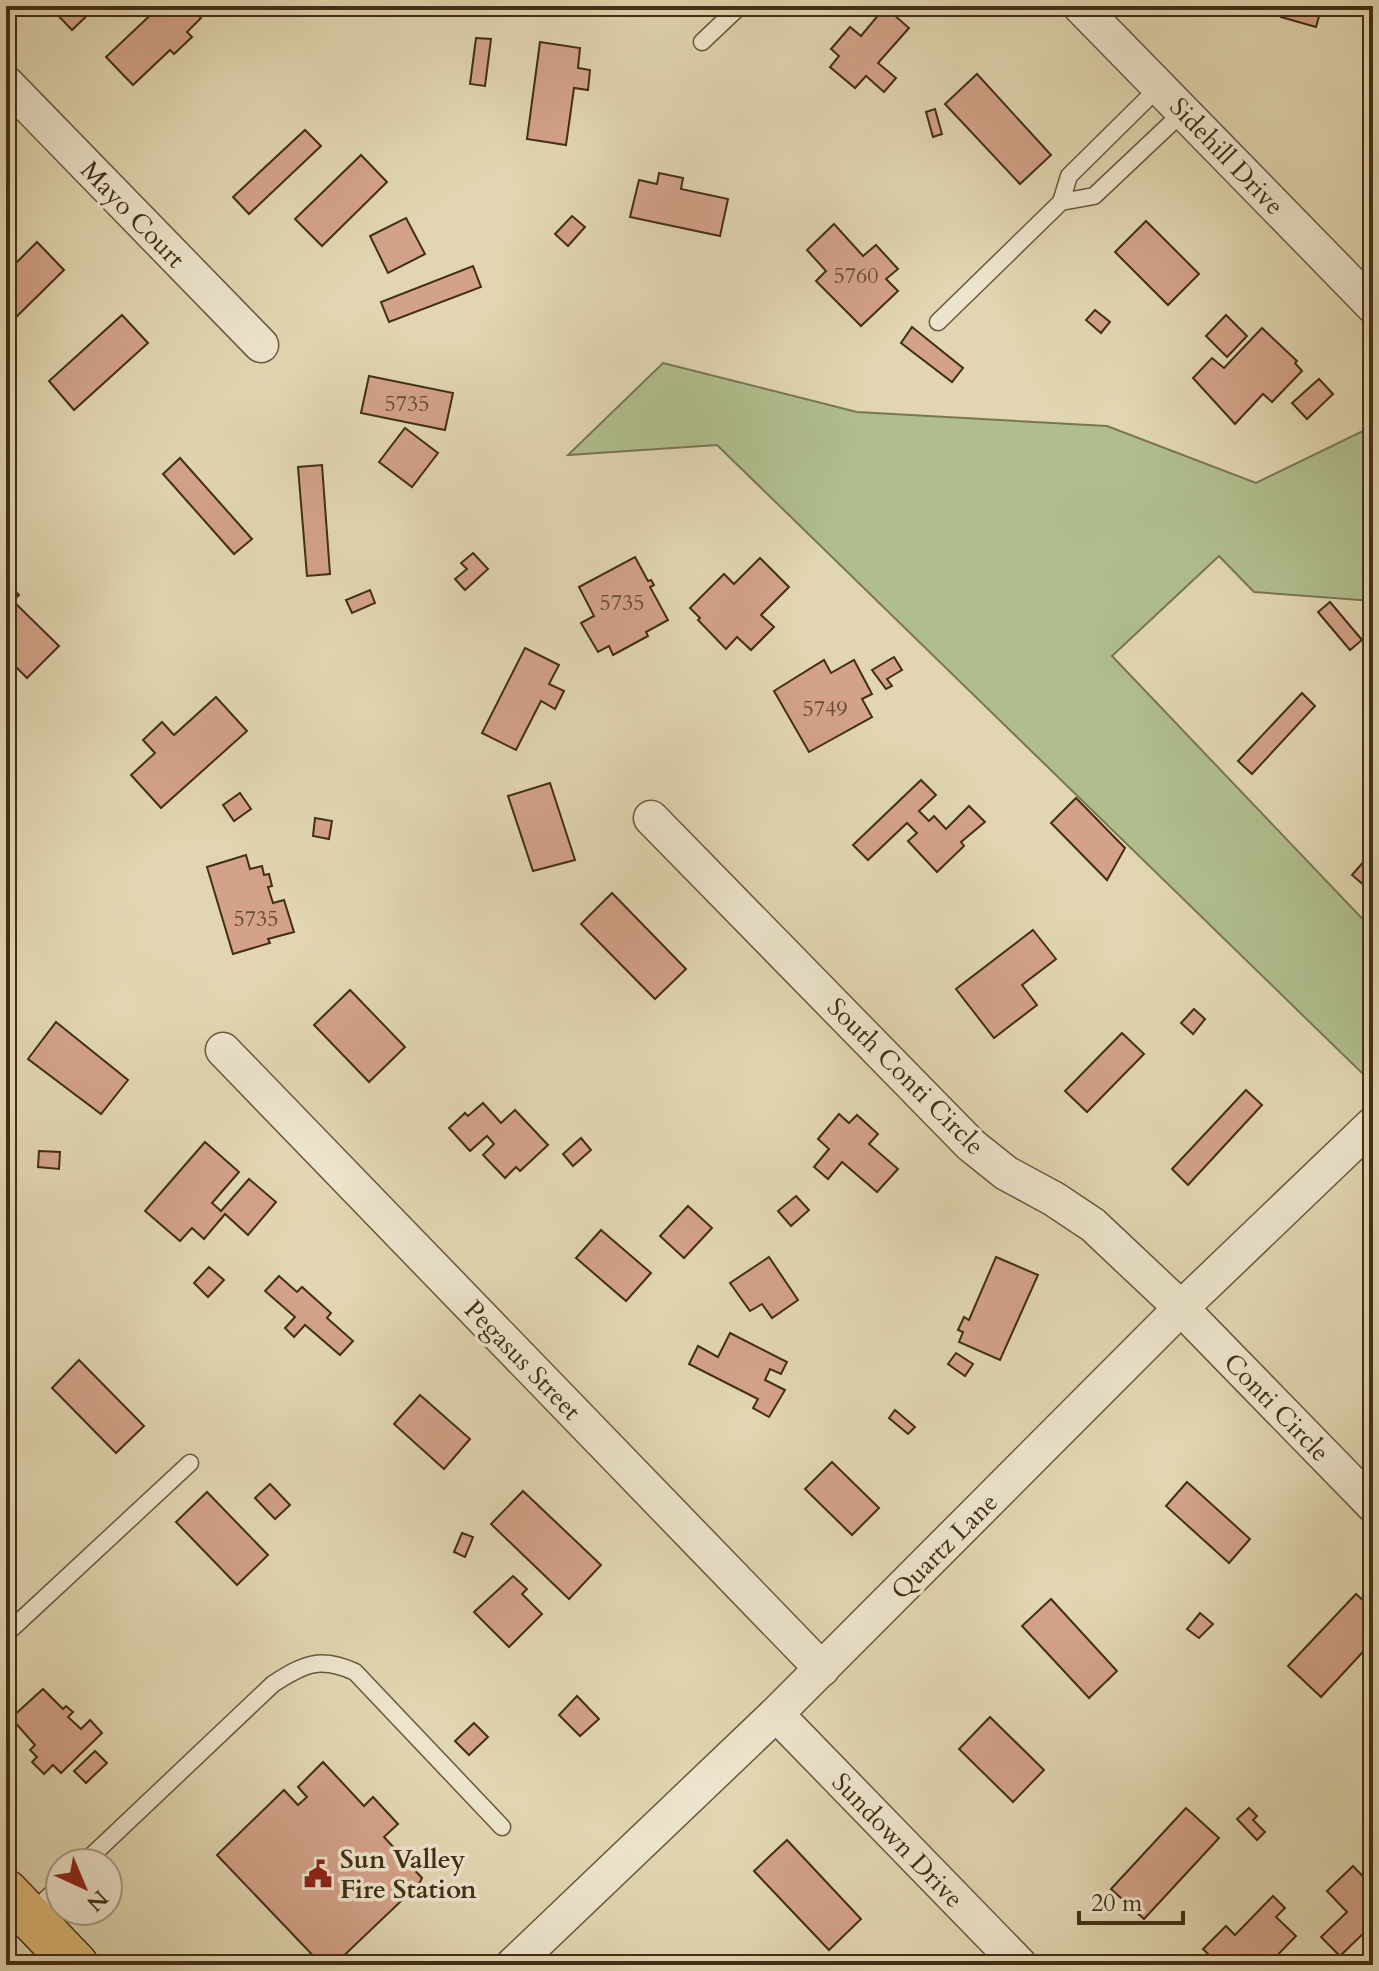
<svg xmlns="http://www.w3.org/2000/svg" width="1379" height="1971" viewBox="0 0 1379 1971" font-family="Cardo,serif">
  <rect width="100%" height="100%" fill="#e1d6b1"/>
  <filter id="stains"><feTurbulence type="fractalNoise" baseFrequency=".0025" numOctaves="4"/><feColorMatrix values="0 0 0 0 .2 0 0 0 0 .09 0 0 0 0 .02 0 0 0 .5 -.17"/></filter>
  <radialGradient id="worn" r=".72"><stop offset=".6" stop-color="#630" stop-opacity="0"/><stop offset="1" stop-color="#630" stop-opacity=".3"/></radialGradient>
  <path fill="#b0be8e" stroke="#797652" stroke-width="2" d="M663,363L857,412L1107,426L1256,483L1373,426V601L1254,592L1219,556L1112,656L1373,930V1067L1364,1075L717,445L568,455Z"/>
  <g fill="#d3a289" stroke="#422e16" stroke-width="2">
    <path d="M49,6H97L72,30Z"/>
    <path d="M160,6H189L201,18L187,32L192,37L174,54L170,50L133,85L106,57Z"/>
    <path d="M1284,6H1322L1316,27L1281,17Z"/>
    <path d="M885,7L909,28L878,63L896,78L884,92L866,76L855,88L830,67L839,56L831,49L850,27L861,36Z"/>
    <path d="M476,38L491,39L485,86L470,84Z"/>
    <path d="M540,42L580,48L578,68L590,70L588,90L574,88L566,145L527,139Z"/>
    <path d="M977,74L1051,155L1020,184L945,104Z"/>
    <path d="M935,109L942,134L933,137L926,112Z"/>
    <path d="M305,130L321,146L249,214L233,197Z"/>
    <path d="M361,155L387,182L322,246L295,219Z"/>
    <path d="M659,173L683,178L681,189L728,199L720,236L630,217L639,180L657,184Z"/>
    <path d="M572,216L585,227L568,246L555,234Z"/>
    <path d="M406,218L425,254L388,273L370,236Z"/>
    <path d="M1146,221L1199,274L1168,305L1115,252Z"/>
    <path d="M834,224L863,256L876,245L898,269L886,279L898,291L861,326L816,281L826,271L807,250Z"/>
    <path d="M37,242L64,270L6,327V273Z"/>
    <path d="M473,266L481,287L389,322L381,302Z"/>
    <path d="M1095,310L1110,322L1101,333L1086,320Z"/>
    <path d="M122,315L148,343L74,410L49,381Z"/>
    <path d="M1226,315L1247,336L1227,357L1206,336Z"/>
    <path d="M912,327L963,368L952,382L901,343Z"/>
    <path d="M1262,328L1297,361L1295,363L1302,371L1272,402L1263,394L1235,424L1193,378L1212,358L1224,368Z"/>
    <path d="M369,376L453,393L445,430L361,413Z"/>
    <path d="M1319,379L1333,394L1307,419L1292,403Z"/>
    <path d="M405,428L438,453L412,487L379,462Z"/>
    <path d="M180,458L252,539L234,554L163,474Z"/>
    <path d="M322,465L330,574L307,576L298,467Z"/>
    <path d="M473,553L488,569L465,590L455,579L467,569L461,563Z"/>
    <path d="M635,557L648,581L651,580L654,585L650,587L668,620L646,632L648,636L613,655L609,646L598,652L581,623L594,616L579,587Z"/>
    <path d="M760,558L789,587L761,615L774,627L751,650L737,637L726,649L698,620L700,618L690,608L724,574L734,584Z"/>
    <path d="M7,583L19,595L13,601L59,646L27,678L6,657Z"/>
    <path d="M370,590L375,603L352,613L346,600Z"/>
    <path d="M1330,602L1362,640L1350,650L1318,612Z"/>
    <path d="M525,648L559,665L549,684L564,691L555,709L541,701L516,750L482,733Z"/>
    <path d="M894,657L902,670L887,679L892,686L886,689L872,670Z"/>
    <path d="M824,660L831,673L854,660L872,694L862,699L872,717L809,752L774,691Z"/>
    <path d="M1302,693L1315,706L1252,774L1238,761Z"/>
    <path d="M216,697L247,731L161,808L131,775L155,753L143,740L162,722L174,735Z"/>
    <path d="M921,780L936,795L919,811L929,821L934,816L946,829L969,806L985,822L961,842L964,846L937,872L908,841L917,833L907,823L868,860L853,845Z"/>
    <path d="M550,783L575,860L533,871L508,796Z"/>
    <path d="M240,793L251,809L234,821L223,805Z"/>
    <path d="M1076,798L1125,848L1107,880L1051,823Z"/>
    <path d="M315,818L332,821L329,839L313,836Z"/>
    <path d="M1373,851V893L1352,875Z"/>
    <path d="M246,855L250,869L262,866L264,875L269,874L272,886L268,887L273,903L284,900L294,932L268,939L270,943L233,954L207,867Z"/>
    <path d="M612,893L686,969L655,999L581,924Z"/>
    <path d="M1033,930L1056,959L1022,985L1037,1005L994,1038L956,989Z"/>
    <path d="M350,990L405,1047L369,1082L314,1025Z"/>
    <path d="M1194,1009L1205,1019L1193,1034L1181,1023Z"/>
    <path d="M56,1022L128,1080L101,1114L28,1059Z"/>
    <path d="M1122,1033L1144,1054L1087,1112L1065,1091Z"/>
    <path d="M1246,1090L1262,1105L1188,1185L1172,1169Z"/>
    <path d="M483,1103L501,1123L515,1110L548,1145L520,1171L516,1167L505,1178L483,1155L494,1144L487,1136L470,1151L449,1128L465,1113L468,1116Z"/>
    <path d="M839,1114L849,1123L857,1115L878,1134L869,1144L898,1169L877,1192L842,1162L828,1179L814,1167L829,1149L818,1139Z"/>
    <path d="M581,1138L591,1150L573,1166L563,1154Z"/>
    <path d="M205,1142L239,1172L212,1203L221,1211L249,1179L276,1202L248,1235L225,1214L204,1239L192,1228L180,1241L145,1211Z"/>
    <path d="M39,1151L60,1152L59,1169L38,1167Z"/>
    <path d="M796,1196L809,1210L791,1226L778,1211Z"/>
    <path d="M688,1206L712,1228L684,1258L660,1236Z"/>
    <path d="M601,1230L651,1273L626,1301L576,1258Z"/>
    <path d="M769,1257L798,1300L772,1318L762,1304L750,1311L730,1283Z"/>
    <path d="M996,1257L1038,1275L1000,1360L959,1342L963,1332L958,1330L964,1317L969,1320Z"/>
    <path d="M209,1267L224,1280L208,1297L194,1283Z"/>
    <path d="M279,1276L297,1292L302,1287L331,1313L327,1318L353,1341L340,1355L305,1325L294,1337L285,1328L295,1317L265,1291Z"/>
    <path d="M730,1333L787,1362L781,1374L770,1369L765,1380L785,1390L769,1417L753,1408L758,1399L689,1364L698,1346L718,1357Z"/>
    <path d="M956,1353L973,1364L965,1376L948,1364Z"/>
    <path d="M79,1360L144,1426L116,1453L52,1388Z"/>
    <path d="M420,1395L470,1439L444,1469L394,1424Z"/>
    <path d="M895,1410L915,1427L908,1434L889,1418Z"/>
    <path d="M832,1462L879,1508L852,1535L805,1489Z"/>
    <path d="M1187,1482L1250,1539L1229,1563L1166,1506Z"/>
    <path d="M270,1484L290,1505L275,1519L255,1498Z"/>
    <path d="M523,1491L601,1565L569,1599L491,1524Z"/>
    <path d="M207,1492L268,1555L237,1585L176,1522Z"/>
    <path d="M462,1533L473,1537L465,1557L454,1552Z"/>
    <path d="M513,1576L527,1589L522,1594L542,1614L509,1647L474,1612Z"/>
    <path d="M1356,1594L1373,1609V1641L1321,1697L1288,1666Z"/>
    <path d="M1051,1599L1117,1671L1089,1698L1022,1626Z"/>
    <path d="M1200,1613L1213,1624L1199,1638L1187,1629Z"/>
    <path d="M43,1689L63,1709L66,1706L73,1712L68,1717L81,1729L90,1720L102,1733L61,1773L53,1765L44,1774L32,1762L37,1757L30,1750L35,1745L11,1718Z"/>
    <path d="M577,1696L599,1719L580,1736L559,1715Z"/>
    <path d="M990,1717L1044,1770L1013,1802L959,1749Z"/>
    <path d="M474,1723L488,1737L469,1755L455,1741Z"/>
    <path d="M95,1751L107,1763L86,1783L74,1771Z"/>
    <path d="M323,1762L364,1806L373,1797L398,1824L384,1837L422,1878L419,1884L334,1965H322L217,1855L284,1790L298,1805L307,1797L298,1787Z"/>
    <path d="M1186,1808L1219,1838L1144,1919L1111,1889Z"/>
    <path d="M1249,1808L1257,1816L1253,1820L1265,1832L1257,1840L1237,1819Z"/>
    <path d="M787,1840L861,1919L829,1950L754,1871Z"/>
    <path d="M1353,1866L1373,1887V1924L1340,1956L1321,1937L1347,1912L1327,1891Z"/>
    <path d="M1273,1896L1285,1908L1276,1917L1296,1936L1268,1965H1205L1212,1958L1203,1949L1226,1926L1235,1935Z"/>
  </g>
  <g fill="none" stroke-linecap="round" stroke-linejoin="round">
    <defs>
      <g id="service">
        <path d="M702,42L740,6"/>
        <path d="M1159,87L1069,176L1061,202L1094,196L1183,112"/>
        <path d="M938,322L1061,202"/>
        <path d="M6,1634L190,1463"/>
        <path d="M84,1863L273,1684C304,1664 320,1656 355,1672L502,1827"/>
        <path d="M30,1914L60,1886"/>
      </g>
      <g id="minor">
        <path d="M1080,6L1373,306"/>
        <path d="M6,83L261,345"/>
        <path d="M651,818L971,1145L1006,1173L1054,1199L1093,1225L1181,1308L1373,1505"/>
        <path d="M223,1050L822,1669"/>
        <path d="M776,1714L1020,1965"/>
        <path d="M513,1965L776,1714L1181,1308L1373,1124"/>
      </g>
      <path id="primary" d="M6,1892L76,1965"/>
    </defs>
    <use href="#service" stroke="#6a583d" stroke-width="19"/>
    <use href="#minor" stroke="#6a583d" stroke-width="37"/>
    <use href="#primary" stroke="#422e16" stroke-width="47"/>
    <use href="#service" stroke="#ece4cc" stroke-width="16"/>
    <use href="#minor" stroke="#ece4cc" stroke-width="34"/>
    <use href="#primary" stroke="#e0bb78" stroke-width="44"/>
  </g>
  <defs>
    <symbol id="civic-bare" viewBox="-9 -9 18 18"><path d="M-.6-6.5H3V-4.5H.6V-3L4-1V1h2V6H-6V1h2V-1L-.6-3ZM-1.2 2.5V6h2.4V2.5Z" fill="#8f2418" stroke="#ece4cc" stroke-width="2.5" paint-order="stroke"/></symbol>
  </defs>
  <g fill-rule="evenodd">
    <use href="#civic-bare" x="298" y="1854" width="40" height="40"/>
  </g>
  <g text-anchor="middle" stroke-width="7" stroke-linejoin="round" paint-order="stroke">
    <g font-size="22" fill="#664b33">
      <text x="856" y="283">5760</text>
      <text x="407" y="411">5735</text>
      <text x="622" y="610">5735</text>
      <text x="825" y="716">5749</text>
      <text x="256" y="926">5735</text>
    </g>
    <g font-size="26" fill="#422e16" stroke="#ece4cc">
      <text transform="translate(1227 156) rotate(46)" y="9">Sidehill Drive</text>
      <text transform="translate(133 214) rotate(46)" y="9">Mayo Court</text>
      <text transform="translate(906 1076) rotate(45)" y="9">South Conti Circle</text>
      <text transform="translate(523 1360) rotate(46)" y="9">Pegasus Street</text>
      <text transform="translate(1277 1407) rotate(46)" y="9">Conti Circle</text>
      <text transform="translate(944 1546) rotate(-45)" y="9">Quartz Lane</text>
      <text transform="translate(898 1840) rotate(46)" y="9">Sundown Drive</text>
    </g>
    <g font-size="26" font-weight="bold" fill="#422e16" stroke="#ece4cc" text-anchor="start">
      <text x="340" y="1868">Sun Valley<tspan x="340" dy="30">Fire Station</tspan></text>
    </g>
  </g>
  <rect width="1379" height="1971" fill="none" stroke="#e1d6b1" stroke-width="32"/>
  <rect x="8" y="8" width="1363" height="1955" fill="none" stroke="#422e16" stroke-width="4"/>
  <rect x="16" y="16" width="1347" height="1939" fill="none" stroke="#422e16" stroke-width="2"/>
  <g transform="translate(84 1887) rotate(136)"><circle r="38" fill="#ece4cc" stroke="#a89b83" stroke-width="2"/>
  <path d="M0-6L14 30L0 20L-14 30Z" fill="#8f2418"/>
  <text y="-12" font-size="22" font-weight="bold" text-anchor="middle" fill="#422e16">N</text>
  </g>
  <path d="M1079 1911v12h104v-12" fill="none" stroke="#422e16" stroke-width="4"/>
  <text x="1091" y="1911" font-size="24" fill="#422e16" stroke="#ece4cc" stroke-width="6" paint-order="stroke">20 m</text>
  <rect width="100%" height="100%" filter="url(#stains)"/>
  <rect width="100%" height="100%" fill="url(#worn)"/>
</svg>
